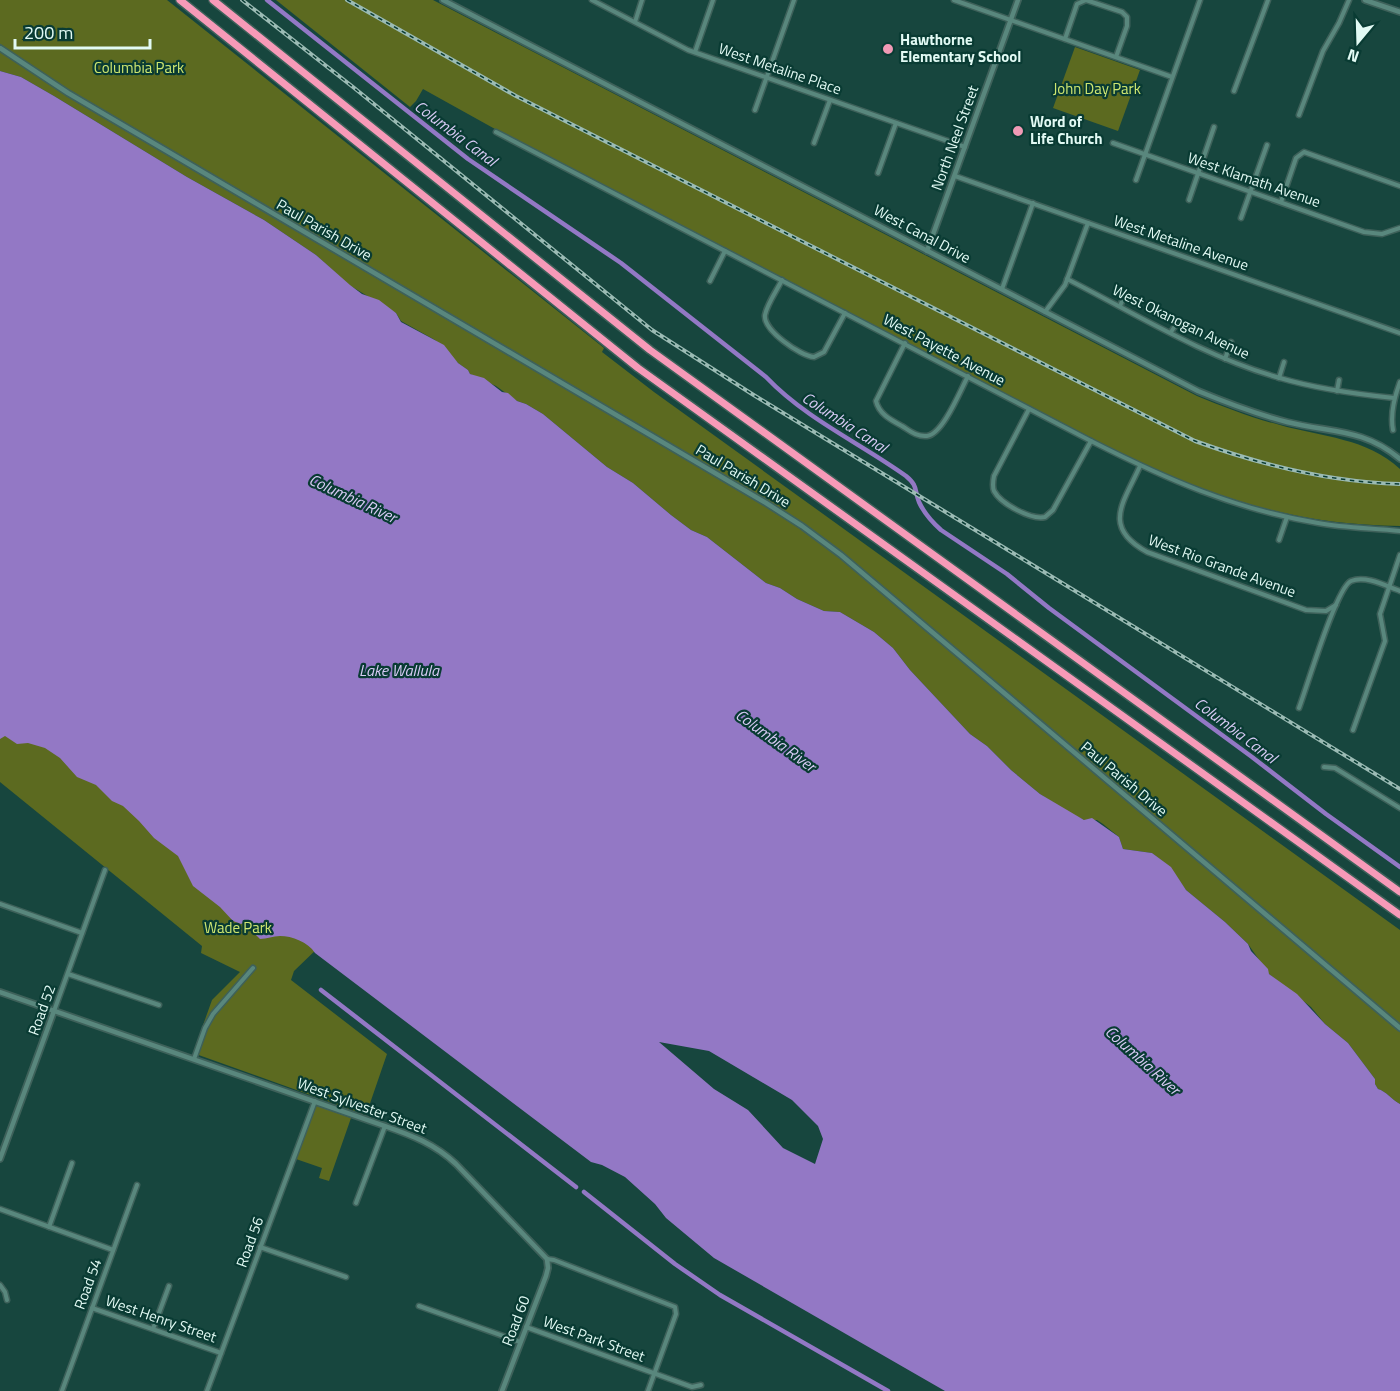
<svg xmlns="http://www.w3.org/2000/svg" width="1400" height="1391" viewBox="0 0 1400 1391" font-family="'Titillium Web',sans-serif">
  <rect width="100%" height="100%" fill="#17463e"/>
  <g fill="#5c6a20">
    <path d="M0,0H167L604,348L602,352L654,392L1400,930V1104C1392,1100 1386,1091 1378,1089L1375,1084V1079L1348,1043L1325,1024L1311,1007L1269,974L1248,944L1225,922L1186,890L1170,867L1152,853L1123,849L1119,837L1103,824L1097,820H1084L1070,813L1040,794L1011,770L987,746L970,734L910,670L893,648L874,632L840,612L824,611L797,599L780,588L766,583L707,537L691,530L671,515L633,483L607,467L543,414L526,404L517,401L496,386L470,374L468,370L458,363L435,340L401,321L396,313L349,285L316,255L264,220L187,177L54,96L21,77L0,71Z"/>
    <path d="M276,0H433L1197,396C1224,407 1252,418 1280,425C1322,437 1367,438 1400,469V526C1299,525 1223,501 1132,459L495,129L423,89L416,101L410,107Z"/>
    <path d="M1075,47L1140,70L1118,131L1053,108Z"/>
    <path d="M0,704L321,945L294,971L291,980L387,1054L366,1115L193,1053L212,1000L240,972L201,953L202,946L0,782Z"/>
    <path d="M315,1105L351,1118L329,1181L319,1178L322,1168L296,1159Z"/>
  </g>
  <path fill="#9378c5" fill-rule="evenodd" d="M0,71L21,77L54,96L187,177L264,220L316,255L350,285L362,294L379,300L396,313L401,322L444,345L458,363L468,370L470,374L484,378L502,392L508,393L517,401L526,404L543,414L607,467L633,483L671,515L691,530L707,537L766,583L780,588L797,599L824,611L840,612L874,632L893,648L910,670L970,734L987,746L1011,770L1040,794L1084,820L1092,818L1119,837L1123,849L1152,853L1171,867L1186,890L1225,922L1248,944L1251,951L1268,969L1269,974L1297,994L1325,1024L1348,1043L1375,1079V1084L1378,1089C1386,1091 1392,1100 1400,1104V1391H945L714,1258L666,1218L655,1204L625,1177L602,1165L591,1162L315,953C308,942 292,936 280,936C273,936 267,939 260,939L254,933L255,926L247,921L241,924L233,921L220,907L193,886L178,856L154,838L139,821L123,806L112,801L96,785L77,777L60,758L45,748L28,743L17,744L5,736L0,739ZM659,1042L709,1051L792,1100L818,1126L823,1139L815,1164L783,1148L748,1110L714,1089Z"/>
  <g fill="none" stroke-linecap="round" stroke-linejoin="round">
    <g stroke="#9378c5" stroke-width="4.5">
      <path d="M267,0L468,159L621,263L766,377C806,419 860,443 906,476C918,486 914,489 919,502C924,513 932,522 941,530L1007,574L1049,608L1252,757L1326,814L1400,867"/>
      <path d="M321,990L576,1187"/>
      <path d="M584,1192L675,1264L720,1295L888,1391"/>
    </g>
    <defs>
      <g id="minor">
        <path d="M592,0L688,50L965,147"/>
        <path d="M954,0L1172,77"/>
        <path d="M1086,0L1122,12L1127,17V26L1116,57"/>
        <path d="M635,22L642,0"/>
        <path d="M1065,39L1077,4L1086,0"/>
        <path d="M695,52L713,0"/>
        <path d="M1234,91L1268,0"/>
        <path d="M755,110L794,0"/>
        <path d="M1299,115L1323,51L1339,23L1349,0"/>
        <path d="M496,132L1091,441C1166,479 1234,509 1318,523C1345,528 1373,528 1400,531"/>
        <path d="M814,143L830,100"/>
        <path d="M1113,143L1364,232L1382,234L1400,228"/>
        <path d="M878,173L896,123"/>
        <path d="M955,176L1400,333"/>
        <path d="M1136,180L1200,0"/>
        <path d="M1189,200L1214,127"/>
        <path d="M1281,202L1296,158L1304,152L1400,186"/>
        <path d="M1241,218L1267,145"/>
        <path d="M1067,279C1136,314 1205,357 1280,378C1317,389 1355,394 1394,398"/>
        <path d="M782,280C777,290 767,304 765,315C763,330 800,356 814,357L824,352L845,313"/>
        <path d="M710,281L725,251"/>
        <path d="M1002,289L1033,203"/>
        <path d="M1120,306L1123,299"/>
        <path d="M1045,312L1065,285L1088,223"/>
        <path d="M1171,332L1177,323"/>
        <path d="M905,343L876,401C879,414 891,420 902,426C910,431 917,437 927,436C943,434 960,391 968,376"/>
        <path d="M1225,359L1231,342"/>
        <path d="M1279,378L1284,362"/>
        <path d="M1337,391L1339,380"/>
        <path d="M1029,409L994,476C993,481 992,486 994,491C1001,504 1031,520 1045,517L1053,510L1091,441"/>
        <path d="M1393,430C1390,414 1394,398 1400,382"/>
        <path d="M1140,466C1124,502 1101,527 1147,552L1306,610L1326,611L1336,605"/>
        <path d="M1279,540L1287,517"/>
        <path d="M1299,708C1307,687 1336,588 1351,581C1366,575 1386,586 1400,591"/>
        <path d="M1353,730L1385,641L1380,614L1400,555"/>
        <path d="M1324,767L1335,768L1400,808"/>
        <path d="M0,904L82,933"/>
        <path d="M68,974L159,1005"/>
        <path d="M54,1011L105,870"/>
        <path d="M194,1059L205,1028L213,1014L253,968"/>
        <path d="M356,1203L385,1126"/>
        <path d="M0,1209L113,1250"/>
        <path d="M49,1227L72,1163"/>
        <path d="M260,1247L346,1277"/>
        <path d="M547,1259L554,1260L675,1307L676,1314L648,1391"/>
        <path d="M0,1285L5,1292L7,1300"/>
        <path d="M419,1306L520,1342"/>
        <path d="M92,1308L221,1353"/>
        <path d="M526,1327L692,1387L701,1385"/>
        <path d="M153,1329L169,1286"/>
        <path d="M62,1391L137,1185"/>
        <path d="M207,1391L315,1101"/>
      </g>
      <g id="tertiary">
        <path d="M443,0L1198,391C1227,403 1256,414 1287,422C1331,433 1363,428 1400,459"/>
        <path d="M1365,0L1400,12"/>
        <path d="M0,48L68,93L766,503L802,526L841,555L1400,1028"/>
        <path d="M927,251L1018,0"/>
        <path d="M0,992L385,1126C411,1135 435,1144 456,1164L547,1259L548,1268L546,1276L502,1391"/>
        <path d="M0,1159L54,1011"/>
      </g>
      <g id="motorway">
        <path d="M180,0L638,368L1400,915"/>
        <path d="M213,0L650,350L1400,892"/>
      </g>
    </defs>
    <use href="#minor" stroke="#3e615a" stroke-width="7"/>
    <use href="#tertiary" stroke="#3e615a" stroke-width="8"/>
    <use href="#motorway" stroke="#3e615a" stroke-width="10"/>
    <use href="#minor" stroke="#59877d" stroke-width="4"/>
    <use href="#tertiary" stroke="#59877d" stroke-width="4.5"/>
    <use href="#motorway" stroke="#f79ab8" stroke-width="7"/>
    <defs>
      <g id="rail">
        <path d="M242,0L353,87L652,330L752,394L1400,789"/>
        <path d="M347,0L516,96L1195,441C1261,465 1329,482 1400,484"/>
      </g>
    </defs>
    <use href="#rail" stroke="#9bbbb4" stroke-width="4"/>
    <use href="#rail" stroke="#093b33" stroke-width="1.5" stroke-dasharray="4.5" stroke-linecap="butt"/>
  </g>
  <g fill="#f09ab5" stroke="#093b33" stroke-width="2">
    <circle cx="888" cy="49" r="6"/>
    <circle cx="1018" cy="131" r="6"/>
  </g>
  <g text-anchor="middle" stroke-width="4.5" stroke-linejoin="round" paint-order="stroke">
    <g font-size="15" font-weight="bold" fill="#e2faf4" stroke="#093b33" text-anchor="start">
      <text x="900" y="45">Hawthorne<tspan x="900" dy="17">Elementary School</tspan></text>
      <text x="1030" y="127">Word of<tspan x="1030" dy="17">Life Church</tspan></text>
    </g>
    <g font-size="15" fill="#cfe771" stroke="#093b33">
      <text x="139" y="73">Columbia Park</text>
      <text x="1097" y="94">John Day Park</text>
      <text x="238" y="933">Wade Park</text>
    </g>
    <g font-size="15" fill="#e2faf4" stroke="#093b33">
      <text transform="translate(780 69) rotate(19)" y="5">West Metaline Place</text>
      <text transform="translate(955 138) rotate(-70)" y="5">North Neel Street</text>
      <text transform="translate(1254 180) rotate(19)" y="5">West Klamath Avenue</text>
      <text transform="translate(324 230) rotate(30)" y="5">Paul Parish Drive</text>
      <text transform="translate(922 234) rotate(28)" y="5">West Canal Drive</text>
      <text transform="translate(1181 243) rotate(19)" y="5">West Metaline Avenue</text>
      <text transform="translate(1181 322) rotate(26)" y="5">West Okanogan Avenue</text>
      <text transform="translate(944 350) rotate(28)" y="5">West Payette Avenue</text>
      <text transform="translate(743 476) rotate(31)" y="5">Paul Parish Drive</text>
      <text transform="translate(1222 566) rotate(20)" y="5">West Rio Grande Avenue</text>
      <text transform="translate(1124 779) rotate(40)" y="5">Paul Parish Drive</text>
      <text transform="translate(42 1010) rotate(-70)" y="5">Road 52</text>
      <text transform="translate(362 1106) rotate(20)" y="5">West Sylvester Street</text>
      <text transform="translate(250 1242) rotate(-70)" y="5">Road 56</text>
      <text transform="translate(88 1284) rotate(-70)" y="5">Road 54</text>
      <text transform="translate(161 1319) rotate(19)" y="5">West Henry Street</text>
      <text transform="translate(516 1321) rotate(-69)" y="5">Road 60</text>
      <text transform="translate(594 1339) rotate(20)" y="5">West Park Street</text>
    </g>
    <g font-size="16" font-style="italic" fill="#d8cbf5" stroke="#093b33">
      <text transform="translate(456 133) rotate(37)" y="6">Columbia Canal</text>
      <text transform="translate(845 422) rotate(33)" y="6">Columbia Canal</text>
      <text transform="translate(353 498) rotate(25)" y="6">Columbia River</text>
      <text x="399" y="676">Lake Wallula</text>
      <text transform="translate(1236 730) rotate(37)" y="6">Columbia Canal</text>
      <text transform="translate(776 740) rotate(36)" y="6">Columbia River</text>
      <text transform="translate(1143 1060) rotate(42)" y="6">Columbia River</text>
    </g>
  </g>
  <g transform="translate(1358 42) rotate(199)" stroke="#093b33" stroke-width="4.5" paint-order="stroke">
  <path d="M0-4.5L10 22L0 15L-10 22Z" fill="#e2faf4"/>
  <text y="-9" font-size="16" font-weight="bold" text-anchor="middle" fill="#e2faf4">N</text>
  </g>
  <path d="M15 39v9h135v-9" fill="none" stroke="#e2faf4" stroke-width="3"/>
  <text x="24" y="39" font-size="18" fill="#e2faf4" stroke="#093b33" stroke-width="4.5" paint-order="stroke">200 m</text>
</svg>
